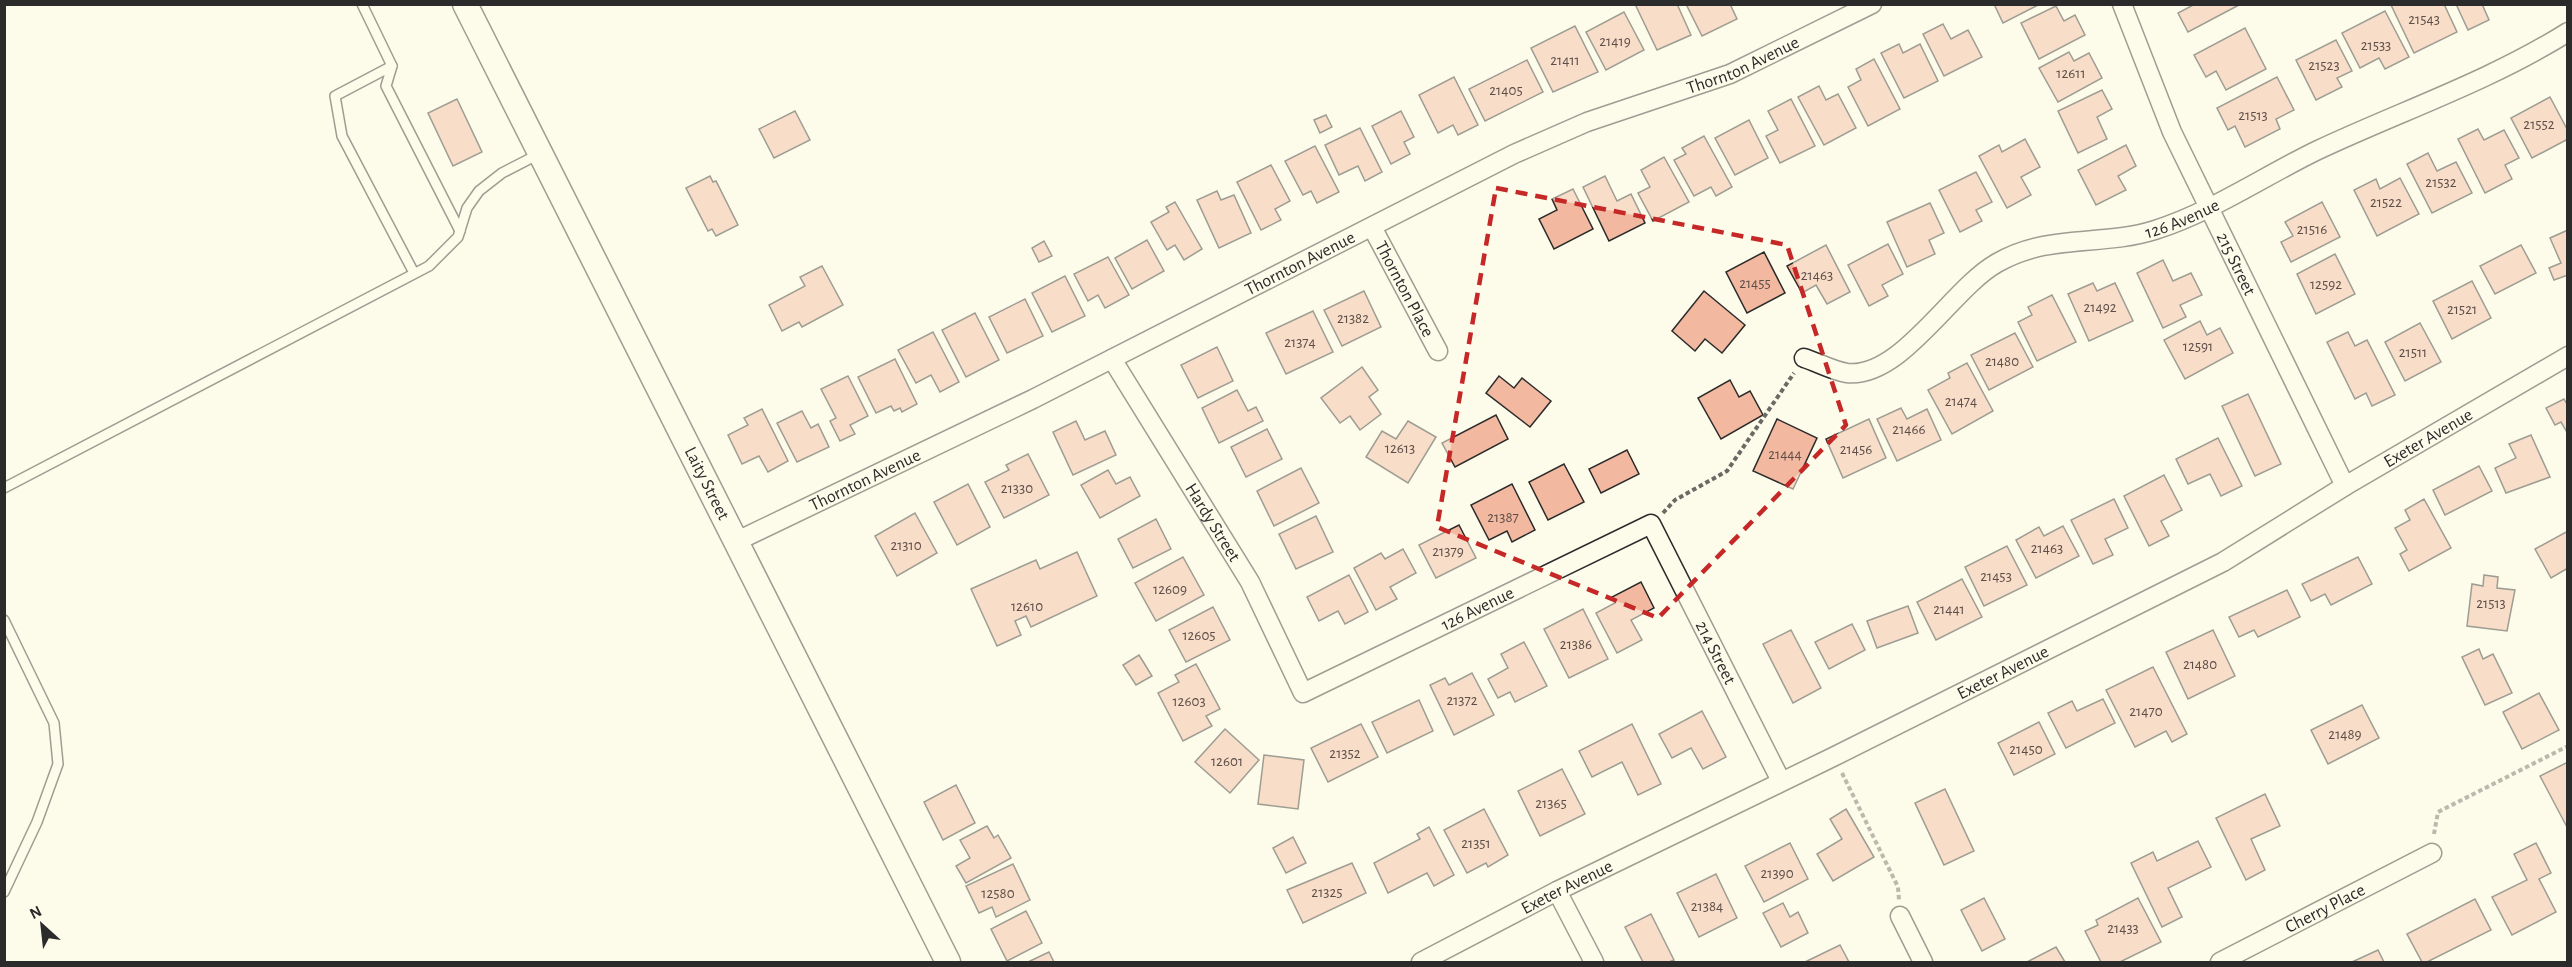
<svg xmlns="http://www.w3.org/2000/svg" width="2572" height="967" viewBox="0 0 2572 967" font-family="'Alegreya Sans',sans-serif">
  <rect width="100%" height="100%" fill="#fdfbea"/>
  <g fill="#f2b8a0" stroke="#2b2b2b" stroke-width="1.5">
    <path d="M1635,4H1677L1691,35L1657,50Z"/>
    <path d="M1686,4H1730L1737,19L1702,36Z"/>
    <path d="M1994,4H2040L2003,23Z"/>
    <path d="M2195,4H2238L2239,5L2188,32L2178,13Z"/>
    <path d="M2444,4L2457,32L2414,53L2391,5Z"/>
    <path d="M2456,4H2482L2489,20L2468,30Z"/>
    <path d="M2056,6L2064,21L2075,15L2085,35L2039,59L2021,23Z"/>
    <path d="M2385,11L2409,57L2385,69L2379,58L2360,68L2342,33Z"/>
    <path d="M1624,12L1644,50L1606,70L1586,32Z"/>
    <path d="M1943,24L1951,39L1968,30L1982,57L1944,76L1923,34Z"/>
    <path d="M1575,26L1598,72L1553,92L1531,48Z"/>
    <path d="M2245,28L2266,69L2226,90L2216,71L2206,77L2194,55Z"/>
    <path d="M2336,40L2352,71L2337,78L2342,87L2316,100L2296,60Z"/>
    <path d="M1899,44L1903,53L1920,44L1938,81L1904,98L1881,53Z"/>
    <path d="M2069,52L2074,61L2089,53L2102,78L2058,102L2039,68Z"/>
    <path d="M1874,59L1900,109L1868,126L1848,87L1861,80L1856,69Z"/>
    <path d="M1527,60L1543,92L1485,121L1469,89Z"/>
    <path d="M1454,77L1478,125L1458,135L1453,125L1438,133L1419,95Z"/>
    <path d="M2277,77L2294,110L2276,119L2280,129L2245,147L2235,126L2228,130L2217,108Z"/>
    <path d="M1819,86L1826,100L1838,94L1856,128L1824,145L1798,97Z"/>
    <path d="M2102,90L2112,109L2097,117L2107,139L2078,153L2058,111Z"/>
    <path d="M2550,97L2568,131V139L2532,158L2511,118Z"/>
    <path d="M457,99L482,152L453,166L428,113Z"/>
    <path d="M1791,99L1815,146L1780,163L1766,136L1778,130L1768,111Z"/>
    <path d="M795,111L810,140L774,158L759,129Z"/>
    <path d="M1401,111L1414,137L1404,142L1410,154L1391,164L1372,126Z"/>
    <path d="M1326,115L1332,127L1320,133L1314,120Z"/>
    <path d="M1749,120L1768,158L1735,175L1715,138Z"/>
    <path d="M1360,128L1382,172L1365,181L1358,166L1339,175L1325,145Z"/>
    <path d="M2478,129L2484,140L2504,130L2519,158L2505,165L2512,179L2485,193L2458,139Z"/>
    <path d="M1704,136L1732,187L1716,196L1711,187L1694,196L1674,160L1686,154L1682,148Z"/>
    <path d="M2025,139L2040,167L2021,177L2031,195L2007,208L1979,156L1999,145L2002,152Z"/>
    <path d="M2126,145L2136,166L2118,176L2126,190L2096,205L2078,170Z"/>
    <path d="M1315,146L1339,192L1317,203L1311,191L1303,195L1285,161Z"/>
    <path d="M2428,153L2437,171L2456,162L2472,193L2432,213L2407,164Z"/>
    <path d="M1664,157L1689,202L1653,221L1638,193L1650,187L1641,170Z"/>
    <path d="M1271,165L1290,201L1275,209L1281,220L1261,230L1237,182Z"/>
    <path d="M1976,172L1992,202L1976,210L1982,221L1960,232L1939,190Z"/>
    <path d="M710,176L713,182L716,181L738,225L716,236L712,229L708,231L686,188Z"/>
    <path d="M1605,176L1617,201L1631,194L1645,223L1609,241L1583,187Z"/>
    <path d="M2400,178L2419,214L2377,236L2354,190L2376,179L2380,189Z"/>
    <path d="M1573,189L1593,229L1554,249L1539,219L1557,210L1552,199Z"/>
    <path d="M1217,191L1221,200L1234,195L1251,233L1219,248L1197,200Z"/>
    <path d="M1175,202L1202,249L1184,260L1175,245L1167,250L1151,222L1169,212L1166,207Z"/>
    <path d="M2322,202L2340,237L2291,262L2281,242L2293,236L2285,222Z"/>
    <path d="M1930,203L1944,233L1929,240L1935,254L1907,267L1887,222Z"/>
    <path d="M2568,230V275L2554,280L2549,268L2561,263L2550,238Z"/>
    <path d="M1147,240L1164,271L1132,289L1115,258Z"/>
    <path d="M1044,241L1052,256L1039,262L1032,248Z"/>
    <path d="M1888,244L1903,274L1882,285L1888,296L1869,306L1848,265Z"/>
    <path d="M1826,245L1850,292L1827,304L1816,285L1802,293L1787,266Z"/>
    <path d="M2521,245L2536,273L2495,294L2480,266Z"/>
    <path d="M1764,252L1785,293L1747,313L1726,272Z"/>
    <path d="M2335,254L2355,294L2316,314L2297,274Z"/>
    <path d="M1108,257L1129,295L1105,308L1098,295L1088,301L1074,274Z"/>
    <path d="M2163,260L2173,281L2191,273L2202,295L2180,305L2186,317L2163,328L2137,273Z"/>
    <path d="M822,266L843,305L802,327L799,322L782,331L769,305L805,286L800,277Z"/>
    <path d="M1065,276L1085,316L1052,332L1032,293Z"/>
    <path d="M2472,281L2491,318L2452,339L2433,301Z"/>
    <path d="M2093,283L2097,291L2115,283L2133,321L2089,341L2068,294Z"/>
    <path d="M1364,291L1381,327L1342,346L1324,310Z"/>
    <path d="M1704,291L1745,325L1722,353L1705,339L1695,351L1672,331Z"/>
    <path d="M2052,295L2076,342L2037,361L2018,322L2032,315L2028,307Z"/>
    <path d="M1025,299L1043,336L1007,353L989,317Z"/>
    <path d="M1313,311L1333,352L1286,374L1266,333Z"/>
    <path d="M975,313L999,360L966,377L942,330Z"/>
    <path d="M2200,321L2207,335L2220,328L2233,353L2185,379L2164,340Z"/>
    <path d="M2420,323L2441,362L2405,381L2385,342Z"/>
    <path d="M933,332L959,382L940,392L931,375L916,383L898,350Z"/>
    <path d="M2348,332L2355,346L2367,340L2395,395L2372,406L2366,393L2355,399L2327,342Z"/>
    <path d="M2015,333L2033,367L1989,390L1971,355Z"/>
    <path d="M1217,347L1233,381L1198,398L1181,365Z"/>
    <path d="M895,359L917,404L902,412L900,408L894,411L891,406L876,413L858,377Z"/>
    <path d="M1967,363L1993,411L1952,434L1928,390L1950,378L1948,373Z"/>
    <path d="M1362,367L1378,390L1369,397L1381,414L1360,430L1350,416L1340,423L1321,398Z"/>
    <path d="M848,376L868,416L850,425L855,434L840,441L830,421L836,418L821,389Z"/>
    <path d="M1499,376L1514,388L1522,378L1551,401L1530,427L1486,393Z"/>
    <path d="M1730,380L1739,397L1750,391L1763,415L1721,439L1698,398Z"/>
    <path d="M1237,390L1248,411L1256,407L1263,421L1219,443L1202,408Z"/>
    <path d="M2248,394L2281,464L2255,476L2222,406Z"/>
    <path d="M2564,399L2568,406V434L2561,422L2555,425L2546,408Z"/>
    <path d="M1901,408L1907,419L1927,409L1941,440L1897,461L1877,419Z"/>
    <path d="M762,409L788,461L768,472L759,456L742,464L728,435L748,425L744,418Z"/>
    <path d="M802,411L811,428L818,424L829,447L797,462L777,423Z"/>
    <path d="M1496,415L1508,439L1455,467L1442,443Z"/>
    <path d="M1777,419L1817,438L1793,489L1753,471Z"/>
    <path d="M1869,419L1886,458L1843,478L1826,439Z"/>
    <path d="M1076,421L1085,440L1105,431L1116,455L1073,475L1053,432Z"/>
    <path d="M1408,421L1436,437L1408,483L1366,457L1382,431L1396,439Z"/>
    <path d="M1267,429L1282,459L1246,477L1231,447Z"/>
    <path d="M2531,435L2550,477L2506,493L2495,468L2516,458L2509,444Z"/>
    <path d="M2218,438L2242,486L2221,496L2210,474L2188,484L2176,459Z"/>
    <path d="M1627,450L1639,474L1601,493L1589,469Z"/>
    <path d="M1028,454L1049,495L1004,518L985,482L1009,470L1006,465Z"/>
    <path d="M1564,464L1584,502L1548,520L1529,482Z"/>
    <path d="M2479,466L2492,491L2445,515L2433,490Z"/>
    <path d="M1301,468L1319,503L1274,526L1257,491Z"/>
    <path d="M1108,470L1116,484L1130,477L1140,496L1100,518L1081,485Z"/>
    <path d="M2164,475L2182,510L2161,521L2169,536L2149,546L2124,496Z"/>
    <path d="M968,484L990,527L957,545L934,502Z"/>
    <path d="M1512,484L1535,530L1512,542L1507,531L1489,540L1471,505Z"/>
    <path d="M2114,499L2128,528L2105,539L2113,555L2093,564L2071,520Z"/>
    <path d="M2424,499L2451,548L2409,571L2400,554L2407,550L2395,528L2410,520L2405,510Z"/>
    <path d="M915,513L937,553L897,576L875,536Z"/>
    <path d="M1316,516L1333,552L1296,569L1279,534Z"/>
    <path d="M1156,519L1171,549L1133,568L1118,539Z"/>
    <path d="M1459,525L1476,558L1436,578L1419,545Z"/>
    <path d="M2063,526L2079,556L2036,578L2016,540L2039,527L2044,536Z"/>
    <path d="M2568,531V568L2551,578L2535,549Z"/>
    <path d="M2007,546L2027,585L1984,606L1965,567Z"/>
    <path d="M1403,549L1416,573L1390,587L1397,599L1376,610L1354,568L1381,553L1385,559Z"/>
    <path d="M1077,552L1097,596L1031,627L1026,616L1015,621L1021,635L997,646L971,589L1036,560L1040,569Z"/>
    <path d="M1183,557L1204,595L1156,621L1135,583Z"/>
    <path d="M2358,557L2372,584L2331,605L2325,594L2311,601L2302,584Z"/>
    <path d="M1349,575L1368,612L1345,624L1338,611L1319,621L1307,597Z"/>
    <path d="M2484,575L2498,577L2497,588L2515,590L2507,631L2467,626L2472,584L2483,586Z"/>
    <path d="M1962,579L1982,617L1936,640L1917,602Z"/>
    <path d="M1641,582L1654,608L1631,620L1642,640L1617,653L1596,613L1615,603L1612,597Z"/>
    <path d="M2287,590L2300,617L2258,637L2254,630L2239,637L2229,617Z"/>
    <path d="M1908,606L1918,633L1877,648L1867,621Z"/>
    <path d="M1213,607L1230,640L1186,662L1169,630Z"/>
    <path d="M1583,609L1608,659L1569,678L1544,629Z"/>
    <path d="M1852,624L1865,650L1829,669L1815,642Z"/>
    <path d="M1791,630L1821,688L1793,703L1763,644Z"/>
    <path d="M2213,630L2235,676L2188,699L2166,652Z"/>
    <path d="M1524,642L1547,686L1515,702L1510,692L1498,698L1488,679L1508,668L1501,654Z"/>
    <path d="M2479,649L2483,659L2493,654L2512,693L2485,705L2462,657Z"/>
    <path d="M1139,655L1152,676L1136,685L1123,665Z"/>
    <path d="M1196,664L1220,709L1206,716L1212,726L1183,741L1158,693L1179,682L1175,675Z"/>
    <path d="M2153,667L2187,734L2172,742L2166,731L2135,747L2106,690Z"/>
    <path d="M1472,673L1494,715L1454,735L1430,685L1445,678L1449,685Z"/>
    <path d="M2539,693L2559,730L2522,749L2503,712Z"/>
    <path d="M2103,699L2115,723L2066,748L2048,713L2072,701L2077,711Z"/>
    <path d="M1419,700L1433,731L1387,753L1372,722Z"/>
    <path d="M2362,705L2379,738L2328,764L2311,730Z"/>
    <path d="M1702,711L1726,757L1703,769L1691,748L1672,758L1659,734Z"/>
    <path d="M2039,722L2055,754L2014,775L1998,743Z"/>
    <path d="M1361,724L1378,757L1328,782L1311,748Z"/>
    <path d="M1632,724L1661,784L1638,795L1622,762L1592,777L1579,751Z"/>
    <path d="M1225,729L1259,760L1230,793L1195,762Z"/>
    <path d="M1264,755L1304,760L1298,809L1258,804Z"/>
    <path d="M2568,762V829L2540,776Z"/>
    <path d="M1562,769L1585,814L1540,836L1518,791Z"/>
    <path d="M956,785L975,823L943,840L924,802Z"/>
    <path d="M1945,789L1974,851L1944,865L1915,803Z"/>
    <path d="M2265,794L2280,826L2251,839L2265,870L2246,880L2216,818Z"/>
    <path d="M1484,809L1508,855L1488,867L1486,863L1467,873L1444,830Z"/>
    <path d="M1846,809L1874,857L1833,881L1817,854L1842,839L1830,819Z"/>
    <path d="M987,826L994,838L998,835L1011,858L966,883L956,866L970,858L960,840Z"/>
    <path d="M1429,827L1454,875L1434,886L1427,873L1388,893L1374,863L1420,839L1417,834Z"/>
    <path d="M1293,837L1306,863L1286,873L1273,848Z"/>
    <path d="M2198,841L2211,867L2168,888L2182,917L2162,927L2131,863L2153,852L2157,861Z"/>
    <path d="M1790,843L1808,879L1764,902L1745,866Z"/>
    <path d="M2536,843L2551,873L2539,879L2556,912L2512,935L2492,897L2527,880L2514,854Z"/>
    <path d="M1352,863L1366,893L1303,923L1287,890Z"/>
    <path d="M1013,864L1030,900L996,917L992,907L979,913L966,886Z"/>
    <path d="M1716,874L1737,918L1699,937L1677,893Z"/>
    <path d="M1984,898L2005,939L1982,951L1961,910Z"/>
    <path d="M2138,898L2161,942L2120,962H2101L2085,931L2098,925L2096,920Z"/>
    <path d="M2475,899L2491,930L2427,962H2422L2407,934Z"/>
    <path d="M1783,903L1790,917L1798,912L1808,933L1781,947L1763,913Z"/>
    <path d="M1026,911L1042,943L1007,961L991,929Z"/>
    <path d="M1651,914L1674,960L1669,962H1643L1625,927Z"/>
    <path d="M1840,945L1849,962H1805Z"/>
    <path d="M2056,947L2065,962H2027Z"/>
    <path d="M2378,950L2384,962H2352Z"/>
    <path d="M1049,952L1054,962H1028Z"/>
  </g>
  <g fill="none" stroke-linecap="round" stroke-linejoin="round">
    <defs>
      <g id="service">
        <path d="M362,4L392,66L386,86L460,231"/>
        <path d="M392,66L335,96L342,136L414,273"/>
        <path d="M4,488L429,266L458,237L467,208L479,191L502,173L539,154"/>
        <path d="M4,620L54,723L58,764L37,822L4,892"/>
      </g>
      <g id="minor">
        <path id="s1" d="M2122,4L2172,132L2345,486"/>
        <path id="s2" d="M1372,227L1438,351"/>
        <path id="s3" d="M1804,358C1817,362 1833,371 1847,373C1901,379 1952,288 1997,263C2049,233 2101,247 2155,230C2212,212 2264,176 2318,150C2401,111 2490,81 2568,32"/>
        <path id="s4" d="M1112,359L1250,582L1303,693L1651,524L1781,781"/>
        <path id="s5" d="M735,542L1033,399L1514,154L1587,122L1730,74L1872,4"/>
        <path d="M1557,891L1594,962"/>
        <path d="M1900,916L1923,962"/>
        <path id="s6" d="M1421,962L1557,891L1833,757L2223,562L2345,486L2568,356"/>
        <path id="s7" d="M2220,962L2432,853"/>
      </g>
      <g id="tertiary">
        <path id="s8" d="M465,4C628,323 787,643 948,962"/>
      </g>
    </defs>
    <use href="#service" stroke="#2b2b2b" stroke-width="12"/>
    <use href="#minor" stroke="#2b2b2b" stroke-width="21"/>
    <use href="#tertiary" stroke="#2b2b2b" stroke-width="27"/>
    <g stroke="#6a6964" stroke-width="4" stroke-dasharray="4.5 3" stroke-linecap="butt">
      <path d="M1663,513L1675,500L1727,471L1794,373"/>
      <path d="M1842,773L1898,887L1899,900"/>
      <path d="M2434,834L2438,812L2568,746"/>
    </g>
    <use href="#service" stroke="#fdfbea" stroke-width="9"/>
    <use href="#minor" stroke="#fdfbea" stroke-width="18"/>
    <use href="#tertiary" stroke="#fdfbea" stroke-width="24"/>
  </g>
  <path d="M0 0H2572V967H0ZM1496,188L1787,245L1846,425L1658,618L1437,527Z" fill="#fdfbea" fill-opacity=".55" fill-rule="evenodd"/>
  <path fill="none" stroke="#c62828" stroke-width="4.5" stroke-dasharray="12 8" stroke-linejoin="round" d="M1496,188L1787,245L1846,425L1658,618L1437,527Z"/>
  <g text-anchor="middle" stroke-width="4.5" stroke-linejoin="round" paint-order="stroke">
    <g font-size="15" fill="#5d4e48">
      <text x="2424" y="24">21543</text>
      <text x="1615" y="46">21419</text>
      <text x="2376" y="50">21533</text>
      <text x="1565" y="65">21411</text>
      <text x="2324" y="70">21523</text>
      <text x="2071" y="78">12611</text>
      <text x="1506" y="95">21405</text>
      <text x="2253" y="120">21513</text>
      <text x="2539" y="129">21552</text>
      <text x="2441" y="187">21532</text>
      <text x="2386" y="207">21522</text>
      <text x="2312" y="234">21516</text>
      <text x="1817" y="280">21463</text>
      <text x="1755" y="288">21455</text>
      <text x="2326" y="289">12592</text>
      <text x="2100" y="312">21492</text>
      <text x="2462" y="314">21521</text>
      <text x="1353" y="323">21382</text>
      <text x="1300" y="347">21374</text>
      <text x="2198" y="351">12591</text>
      <text x="2413" y="357">21511</text>
      <text x="2002" y="366">21480</text>
      <text x="1961" y="406">21474</text>
      <text x="1909" y="434">21466</text>
      <text x="1400" y="453">12613</text>
      <text x="1856" y="454">21456</text>
      <text x="1785" y="459">21444</text>
      <text x="1017" y="493">21330</text>
      <text x="1503" y="522">21387</text>
      <text x="906" y="550">21310</text>
      <text x="2047" y="553">21463</text>
      <text x="1448" y="556">21379</text>
      <text x="1996" y="581">21453</text>
      <text x="1170" y="594">12609</text>
      <text x="2491" y="608">21513</text>
      <text x="1027" y="611">12610</text>
      <text x="1949" y="614">21441</text>
      <text x="1199" y="640">12605</text>
      <text x="1576" y="649">21386</text>
      <text x="2200" y="669">21480</text>
      <text x="1462" y="705">21372</text>
      <text x="1189" y="706">12603</text>
      <text x="2146" y="716">21470</text>
      <text x="2345" y="739">21489</text>
      <text x="2026" y="754">21450</text>
      <text x="1345" y="758">21352</text>
      <text x="1227" y="766">12601</text>
      <text x="1551" y="808">21365</text>
      <text x="1476" y="848">21351</text>
      <text x="1777" y="878">21390</text>
      <text x="1327" y="897">21325</text>
      <text x="998" y="898">12580</text>
      <text x="1707" y="911">21384</text>
      <text x="2123" y="933">21433</text>
    </g>
    <g font-size="18" fill="#2b2b2b" stroke="#fdfbea">
      <text dy="6" stroke="none"><textPath href="#s5" startOffset="1116">Thornton Avenue</textPath></text>
      <text dy="6" stroke="none"><textPath href="#s3" startOffset="428">126 Avenue</textPath></text>
      <text dy="6" stroke="none"><textPath href="#s1" startOffset="284">215 Street</textPath></text>
      <text dy="6" stroke="none"><textPath href="#s5" startOffset="630">Thornton Avenue</textPath></text>
      <text dy="6" stroke="none"><textPath href="#s2" startOffset="70">Thornton Place</textPath></text>
      <text dy="6" stroke="none"><textPath href="#s6" startOffset="1136">Exeter Avenue</textPath></text>
      <text dy="6" stroke="none"><textPath href="#s5" startOffset="144">Thornton Avenue</textPath></text>
      <text dy="6" stroke="none"><textPath href="#s8" startOffset="537">Laity Street</textPath></text>
      <text dy="6" stroke="none"><textPath href="#s4" startOffset="192">Hardy Street</textPath></text>
      <text dy="6" stroke="none"><textPath href="#s4" startOffset="579">126 Avenue</textPath></text>
      <text dy="6" stroke="none"><textPath href="#s4" startOffset="916">214 Street</textPath></text>
      <text dy="6" stroke="none"><textPath href="#s6" startOffset="650">Exeter Avenue</textPath></text>
      <text dy="6" stroke="none"><textPath href="#s6" startOffset="164">Exeter Avenue</textPath></text>
      <text dy="6" stroke="none"><textPath href="#s7" startOffset="118">Cherry Place</textPath></text>
    </g>
  </g>
  <rect width="2572" height="967" fill="none" stroke="#2b2b2b" stroke-width="12"/>
  <g transform="translate(42 925) rotate(333)" stroke="#fdfbea" stroke-width="4.5" paint-order="stroke">
  <path d="M0-4.5L10 22L0 15L-10 22Z" fill="#2b2b2b"/>
  <text y="-9" font-size="16" font-weight="bold" text-anchor="middle" fill="#2b2b2b">N</text>
  </g>
</svg>
